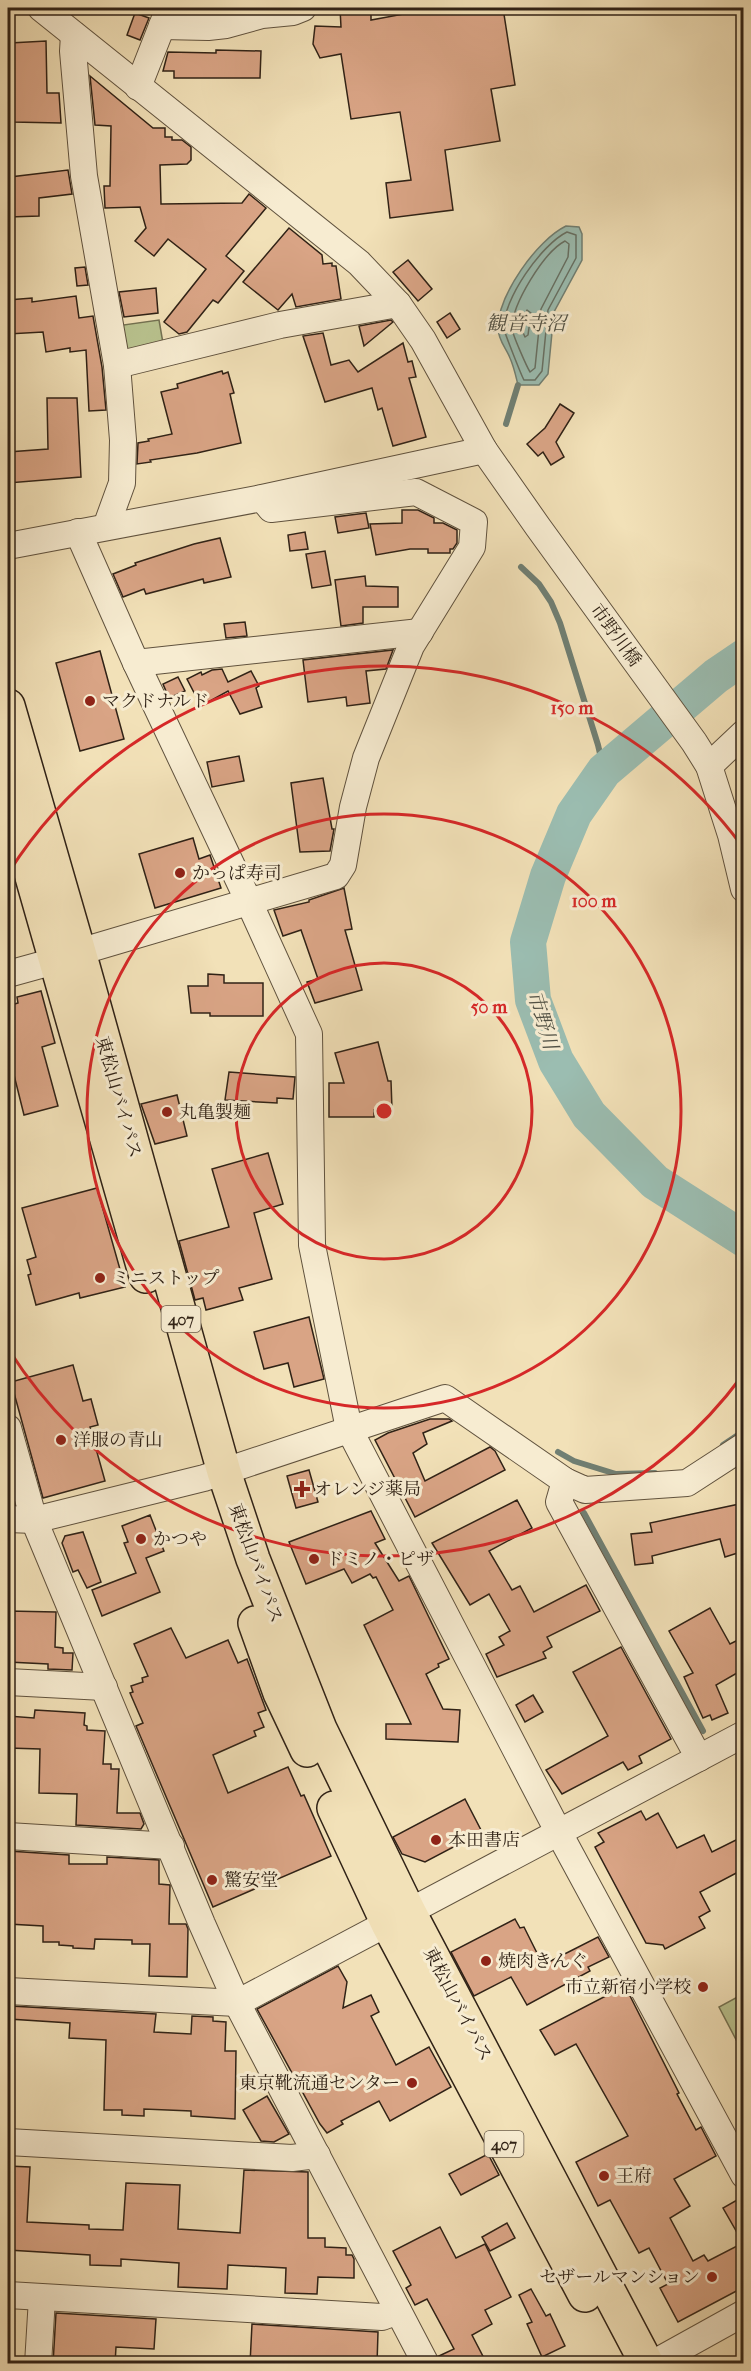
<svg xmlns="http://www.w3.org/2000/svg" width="751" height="2371" viewBox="0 0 751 2371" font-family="'IM FELL French Canon','Noto Serif JP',serif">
  <rect width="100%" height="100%" fill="#f2e1b8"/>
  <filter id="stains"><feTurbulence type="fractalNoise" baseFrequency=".00333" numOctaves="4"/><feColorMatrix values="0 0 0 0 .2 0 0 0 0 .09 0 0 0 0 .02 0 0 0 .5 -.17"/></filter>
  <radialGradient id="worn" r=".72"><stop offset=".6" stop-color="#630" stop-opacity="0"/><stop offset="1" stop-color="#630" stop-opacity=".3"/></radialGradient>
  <g fill="#b9c38f" stroke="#747252" stroke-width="1.5">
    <path d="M159,320L164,349L127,357L116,326Z"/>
    <path d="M743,1994V2053L719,2007Z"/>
  </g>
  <path fill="#9bbdb1" stroke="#707f73" stroke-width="1.5" d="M566,226L579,227L582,234V260L554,312L548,374L539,385H518C516,377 514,367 510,358C506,348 498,340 498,328C498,295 537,240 566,226Z"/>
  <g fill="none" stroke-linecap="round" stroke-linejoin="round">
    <g stroke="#667064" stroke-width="1.5">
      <path d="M567,232L576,235V258L548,310L542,371L535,380H524C522,377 505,334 504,329C502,300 542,244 567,232Z"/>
      <path d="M565,241L569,244L568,257L541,309L535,368L530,372C527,367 512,334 512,328C512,304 544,252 565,241Z"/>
      <path d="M527,310L531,313L528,335L525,337L521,328Z"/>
    </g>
    <g stroke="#707f73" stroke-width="6">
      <path d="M506,424L518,385"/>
      <path d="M521,567L539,584L551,602L560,623L598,745L604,771"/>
      <path d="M723,1445L744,1431"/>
      <path d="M558,1452L574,1461L616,1474L655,1473"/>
      <path d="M584,1513L703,1731"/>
    </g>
    <path stroke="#9bbdb1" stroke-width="36" d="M744,657L716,676L604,771L574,814L548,876L528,942L533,1000L556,1061L589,1115L655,1182L744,1239"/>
  </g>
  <g fill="#d9a485" stroke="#302216" stroke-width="1.5">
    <path d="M340,8H371V20L404,14L403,8H503L515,85L491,89L500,141L445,150L453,210L390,218L386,183L411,180L400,112L351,119L341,54L320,58L313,44L315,26L341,27Z"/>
    <path d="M135,13L149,18L140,40L127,35Z"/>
    <path d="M46,41L47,93H59L61,123L12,122L10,43Z"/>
    <path d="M216,50L261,51L260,78H174V71H163L168,52L216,53Z"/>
    <path d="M90,76L153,128H165V137H172V140H182L191,147V160L187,164L160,165L161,204L242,203L249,194L266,208L226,256L244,271L218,303L213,300L187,332L179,334L164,322L206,269L168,239L154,256L135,241L146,228L140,207L105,208L104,186H110L111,126L95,125Z"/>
    <path d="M68,170L72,194L39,198V216L9,217L10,177Z"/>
    <path d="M289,228L322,255L323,264L332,263V266H336L341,299L296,307L292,294L278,310L243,282Z"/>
    <path d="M408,260L432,289L418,301L393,272Z"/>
    <path d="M85,267L88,285L77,286L75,268Z"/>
    <path d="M156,288L158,313L124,317L119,292Z"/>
    <path d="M76,296L79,318L93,316L102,367L106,410L89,411L86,350L70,352V348L46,352L43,332L8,334V300L32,298V302Z"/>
    <path d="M450,313L460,329L447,338L437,322Z"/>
    <path d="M391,320L393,322L364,346L359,326Z"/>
    <path d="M323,333L331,365L349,360L358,372L403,343L408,362L412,361L416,377L409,378L426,437L393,446L382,408L378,410L372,388L325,402L303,336Z"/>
    <path d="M222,371L223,374L228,372L234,393L230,394L241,443L197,453L150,460L151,462L137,464L138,443L149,441L148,439L172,434L161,392L178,388L177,384Z"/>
    <path d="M47,398H77L81,477L8,483V452L48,449Z"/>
    <path d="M560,404L574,413L556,442L564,457L551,465L543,452L538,456L527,444L545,428Z"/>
    <path d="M402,510H418L434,518V523H443L457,530V543L453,549H450V553H428V549H410L376,555L370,524L402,523Z"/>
    <path d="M366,513L369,528L338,533L335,517Z"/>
    <path d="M305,532L308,549L290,551L288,535Z"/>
    <path d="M220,538L231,577L204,583L203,579L146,594L144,589L123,597L113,574L136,565L135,563L194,544Z"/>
    <path d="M325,551L331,585L312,588L306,554Z"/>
    <path d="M365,576L366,586L398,587V607H363V623L341,626L335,580Z"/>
    <path d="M245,622L247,636L226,638L224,624Z"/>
    <path d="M393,650L386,669L366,671L370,703L347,706L346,697L308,702L303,660Z"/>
    <path d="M100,651L124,739L80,751L56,663Z"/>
    <path d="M222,669L228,682L251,671L259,686L256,688L262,707L240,714L228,691L201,706L187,679L201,672L202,675L212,670Z"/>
    <path d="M178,677L185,691L169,698L163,684Z"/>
    <path d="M239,756L244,781L212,787L207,762Z"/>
    <path d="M323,778L332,829H334L330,851L300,852L291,783Z"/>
    <path d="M193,838L199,859L210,855L221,888L155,908L139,854Z"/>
    <path d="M344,888L352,929L345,930L362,990L315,1003L307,982L318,979L301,930L283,936L274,910L309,902V900Z"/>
    <path d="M208,974L224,975V983H263V1016H210V1013H191L188,986H208Z"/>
    <path d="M41,991L55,1043L42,1047L58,1106L24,1115L8,1051V1006L18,1003L17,997Z"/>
    <path d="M378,1042L388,1081H391L392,1109L374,1110V1117H329V1083H344L335,1053Z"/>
    <path d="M229,1072L295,1077L293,1099L277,1098V1103L225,1100Z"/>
    <path d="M177,1095L187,1136L155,1144L141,1104Z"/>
    <path d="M268,1153L283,1204L254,1213L272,1279L239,1288L243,1300L206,1310L203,1298L195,1300L179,1241L229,1227L212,1169Z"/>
    <path d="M97,1188L125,1287L80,1298L79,1293L36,1305L28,1275L31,1274L27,1260L36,1257L22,1208Z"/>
    <path d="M309,1317L324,1379L294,1387L288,1363L264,1369L254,1332Z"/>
    <path d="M73,1365L83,1401L91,1399L98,1425L90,1427L105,1481L43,1498L11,1382Z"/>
    <path d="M430,1419H449L452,1421L423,1433L427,1444L413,1453L425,1481L490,1447L495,1451L505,1470L415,1517L375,1440L388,1433Z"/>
    <path d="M309,1470L318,1502L296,1508L287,1476Z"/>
    <path d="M517,1500L532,1528L489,1551L512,1590L520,1586L534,1612L586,1585L600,1611L547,1637L552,1647L543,1652L546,1658L497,1677L486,1654L504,1645L499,1637L510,1631L489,1594L470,1605L432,1543Z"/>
    <path d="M744,1503V1551L725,1557L720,1539L652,1556L653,1563L635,1565L631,1534L652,1532L650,1523Z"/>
    <path d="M371,1511L385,1539L375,1543L399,1581L409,1576L449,1659L438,1664L439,1667L426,1674L443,1709L460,1710L458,1742L386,1739V1724H411L364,1625L393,1610L376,1577L373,1578L370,1574L352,1583L344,1569L306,1584L289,1542Z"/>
    <path d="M150,1515L164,1551L146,1558L160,1592L102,1616L92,1590L136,1573L124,1543L128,1542L122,1526Z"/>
    <path d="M83,1532L101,1582L87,1588L78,1570L73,1572L62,1543L65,1536Z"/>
    <path d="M710,1608L730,1644L744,1637V1669L716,1685L728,1713L712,1720L710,1715L703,1718L684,1677L693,1673L669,1631Z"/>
    <path d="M8,1611L56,1612L55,1647L63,1648V1653H73L72,1670L48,1669V1664L8,1662Z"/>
    <path d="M171,1628L186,1658L228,1640L238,1663L247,1659L266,1710L258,1713L264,1727L254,1731L256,1736L213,1755L228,1793L288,1767L301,1796L304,1795L331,1856L213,1907L136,1726L143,1723L130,1693L133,1692L131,1686L143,1682L142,1678L148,1676L134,1644Z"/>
    <path d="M621,1647L671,1739L639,1756L642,1763L628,1770L623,1762L562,1794L546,1770L608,1736L573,1672Z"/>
    <path d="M533,1695L543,1712L525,1722L516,1705Z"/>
    <path d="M35,1710L85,1713L84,1725L87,1726V1730L105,1731L103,1764H111V1769H119L117,1813H140L144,1824L141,1829L76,1825L77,1794L39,1793L40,1749L8,1748V1716L34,1718Z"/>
    <path d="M465,1799L482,1832L425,1862L402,1854L393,1837Z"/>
    <path d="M641,1811L646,1820L658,1813L677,1848L704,1835L712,1852L744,1836V1869L700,1892L710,1911L699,1917L705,1928L665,1949L663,1945L646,1943L595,1847L604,1842L598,1833Z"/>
    <path d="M8,1851L69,1855V1864H107V1857L159,1860V1884L170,1885L169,1924H186L188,1929L187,1977L149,1976L150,1944H132V1940L95,1939L94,1949L73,1948V1946L59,1945V1942H43V1926L8,1924Z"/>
    <path d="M515,1919L520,1928L524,1927L543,1965L598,1937L609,1957L588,1967L590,1971L527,2005L511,1977L474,1996L451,1952Z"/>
    <path d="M338,1966L347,1982L343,2008L371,1995L379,2012L371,2016L396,2065L429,2047L451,2087L390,2121L379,2101L341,2121L343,2124L327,2133L320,2124L257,2009Z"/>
    <path d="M625,1986L679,2093L677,2094L696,2130L701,2127L716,2156L674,2179L690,2206L670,2218L693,2261L704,2255L708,2261L743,2243L723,2208L744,2196V2287L678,2322L660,2288L668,2284L649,2248L639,2253L610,2200L598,2206L576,2162L628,2136L576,2044L555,2055L540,2030Z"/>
    <path d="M10,2006L156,2014L154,2032L191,2034L192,2016L213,2017V2021L226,2022L225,2051H236L235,2119L191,2116V2111L144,2109V2116L122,2115V2110H104L106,2040L69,2038L70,2023L9,2019Z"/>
    <path d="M267,2096L289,2134L274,2142L261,2141L243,2110Z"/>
    <path d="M488,2154L499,2175L461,2195L449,2174Z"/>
    <path d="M8,2166L30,2167L27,2222L89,2225V2229L123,2230L126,2183L180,2185L178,2229L240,2233L244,2170L308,2172V2238H325V2247L346,2248V2255H352L354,2259V2278L318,2277L317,2294L285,2293L286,2268L228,2265L227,2289L178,2287L179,2263L121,2259V2266L90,2265V2255L8,2250Z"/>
    <path d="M507,2223L515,2238L490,2251L482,2237Z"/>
    <path d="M440,2227L456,2258L485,2244L511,2297L485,2310L492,2324L472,2335L487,2364H441L439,2356L454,2349L427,2299L415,2305L406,2288L411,2285L393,2251Z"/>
    <path d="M531,2289L546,2316L550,2314L565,2346L542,2357L527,2324L532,2322L519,2295Z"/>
    <path d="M56,2313L156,2319L154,2349L116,2347L115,2364H53Z"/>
    <path d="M252,2324L378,2332L377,2364H250Z"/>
  </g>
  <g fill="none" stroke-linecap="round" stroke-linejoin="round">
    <defs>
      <g id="minor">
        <path d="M41,8L359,263L398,304L423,340L484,450L538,527L694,742L709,766L731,835L744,889"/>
        <path d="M162,26L208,27L226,25L262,15L293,12L303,8"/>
        <path d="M74,35L73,51L84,176L117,365L123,440L122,483L106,527"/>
        <path d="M138,87L169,8"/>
        <path d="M117,365L280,325L398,304"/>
        <path d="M78,532L136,663L249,902L309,1034L312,1245L349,1429L559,1833L744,2175"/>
        <path d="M8,546L262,498L484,450"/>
        <path d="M136,663L420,632"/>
        <path d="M709,766L744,733"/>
        <path d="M79,952L336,876L343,865L353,807L366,758L411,646L472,547L474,522L416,492L271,509L262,498"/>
        <path d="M8,974L55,961"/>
        <path d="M8,1428L34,1520L202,1924L237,2003L426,2364"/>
        <path d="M565,1481L559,1502L699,1758"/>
        <path d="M8,1519L34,1520L204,1478L445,1398L565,1481L585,1490L687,1483L744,1446"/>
        <path d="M8,1682L104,1687"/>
        <path d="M8,1836L171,1846"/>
        <path d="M8,1991L237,2003L744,1734"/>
        <path d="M8,2142L292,2158L317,2155"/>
        <path d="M8,2295L382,2317L398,2311"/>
        <path d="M38,2364L42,2298"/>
        <path d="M652,2364L744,2313"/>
      </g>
      <g id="highway">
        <path d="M8,706L79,952L224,1472L253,1559L320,1729L409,1912L647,2364"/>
        <path d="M8,793L146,1276"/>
        <path d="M255,1623L280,1693L307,1750"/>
        <path d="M334,1808L388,1924L585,2295"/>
      </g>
    </defs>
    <use href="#minor" stroke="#60523e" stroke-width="28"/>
    <use href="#highway" stroke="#302216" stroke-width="36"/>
    <use href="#minor" stroke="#f7ecd1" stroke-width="26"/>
    <use href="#highway" stroke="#f2e1b8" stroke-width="33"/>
  </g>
  <g fill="none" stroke="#d62828" stroke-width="3">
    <circle cx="384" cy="1111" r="148"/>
    <circle cx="384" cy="1111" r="297"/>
    <path d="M742 1376A445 445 0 0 1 9 1350M9 872A445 445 0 0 1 742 846"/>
  </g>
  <g fill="#8f2418" stroke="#f7ecd1" stroke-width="2">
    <circle cx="90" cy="701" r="6"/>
    <circle cx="180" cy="873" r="6"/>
    <circle cx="167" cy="1112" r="6"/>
    <circle cx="100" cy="1278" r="6"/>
    <circle cx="61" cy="1440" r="6"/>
    <path d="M299 1480h6v6h6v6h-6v6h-6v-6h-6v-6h6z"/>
    <circle cx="141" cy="1539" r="6"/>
    <circle cx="314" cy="1559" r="6"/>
    <circle cx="436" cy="1840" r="6"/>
    <circle cx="212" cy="1880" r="6"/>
    <circle cx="486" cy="1961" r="6"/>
    <circle cx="703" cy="1987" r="6"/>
    <circle cx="412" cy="2083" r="6"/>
    <circle cx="604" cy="2176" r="6"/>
    <circle cx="712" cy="2277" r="6"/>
  </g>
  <g text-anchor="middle" stroke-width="6" stroke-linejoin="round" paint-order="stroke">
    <g fill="#f7ecd1" stroke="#6c5f4e" stroke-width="1.5">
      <rect x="161.5" y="1306" width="39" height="26" rx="4.5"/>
      <rect x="484.5" y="2131" width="39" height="26" rx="4.5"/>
    </g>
    <g font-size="16" font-weight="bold" fill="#302216">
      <text x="181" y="1325">407</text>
      <text x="504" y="2150">407</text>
    </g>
    <g font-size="18" fill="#302216" stroke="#f7ecd1">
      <text transform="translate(616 635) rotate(54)" y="6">市野川橋</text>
      <text transform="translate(119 1097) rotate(74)" y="6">東松山バイパス</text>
      <text transform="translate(256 1563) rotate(70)" y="6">東松山バイパス</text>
      <text transform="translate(458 2004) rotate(62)" y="6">東松山バイパス</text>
    </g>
    <g font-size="18" fill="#302216" stroke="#f7ecd1" text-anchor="start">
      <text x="102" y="707">マクドナルド</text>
      <text x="192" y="879">かっぱ寿司</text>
      <text x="179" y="1118">丸亀製麺</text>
      <text x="112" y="1284">ミニストップ</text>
      <text x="73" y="1446">洋服の青山</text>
      <text x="314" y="1495">オレンジ薬局</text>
      <text x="153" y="1545">かつや</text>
      <text x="326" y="1565">ドミノ・ピザ</text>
      <text x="448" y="1846">本田書店</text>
      <text x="224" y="1886">驚安堂</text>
      <text x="498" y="1967">焼肉きんぐ</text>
      <text x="691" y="1993" text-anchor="end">市立新宿小学校</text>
      <text x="400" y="2089" text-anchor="end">東京靴流通センター</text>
      <text x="616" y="2182">王府</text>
      <text x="700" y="2283" text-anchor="end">セザールマンション</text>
    </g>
    <g font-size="20" font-style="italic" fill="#505044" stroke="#f7ecd1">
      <text x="526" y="330">観音寺沼</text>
      <text transform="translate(543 1020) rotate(73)" y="7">市野川</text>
    </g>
  </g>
  <circle cx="384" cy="1111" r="9" fill="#d62828" stroke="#f7ecd1" stroke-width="3"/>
  <g font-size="18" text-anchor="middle" font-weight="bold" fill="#d62828" stroke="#f7ecd1" stroke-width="6" stroke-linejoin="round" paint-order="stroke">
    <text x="572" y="714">150 m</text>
    <text x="594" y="907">100 m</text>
    <text x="489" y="1013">50 m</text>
  </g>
  <rect width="751" height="2371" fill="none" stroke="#f2e1b8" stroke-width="30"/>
  <rect x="9" y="9" width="733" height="2353" fill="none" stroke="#302216" stroke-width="3"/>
  <rect x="15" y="15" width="721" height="2341" fill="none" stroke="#302216" stroke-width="1.5"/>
  <rect width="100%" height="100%" filter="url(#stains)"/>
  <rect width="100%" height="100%" fill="url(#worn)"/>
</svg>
